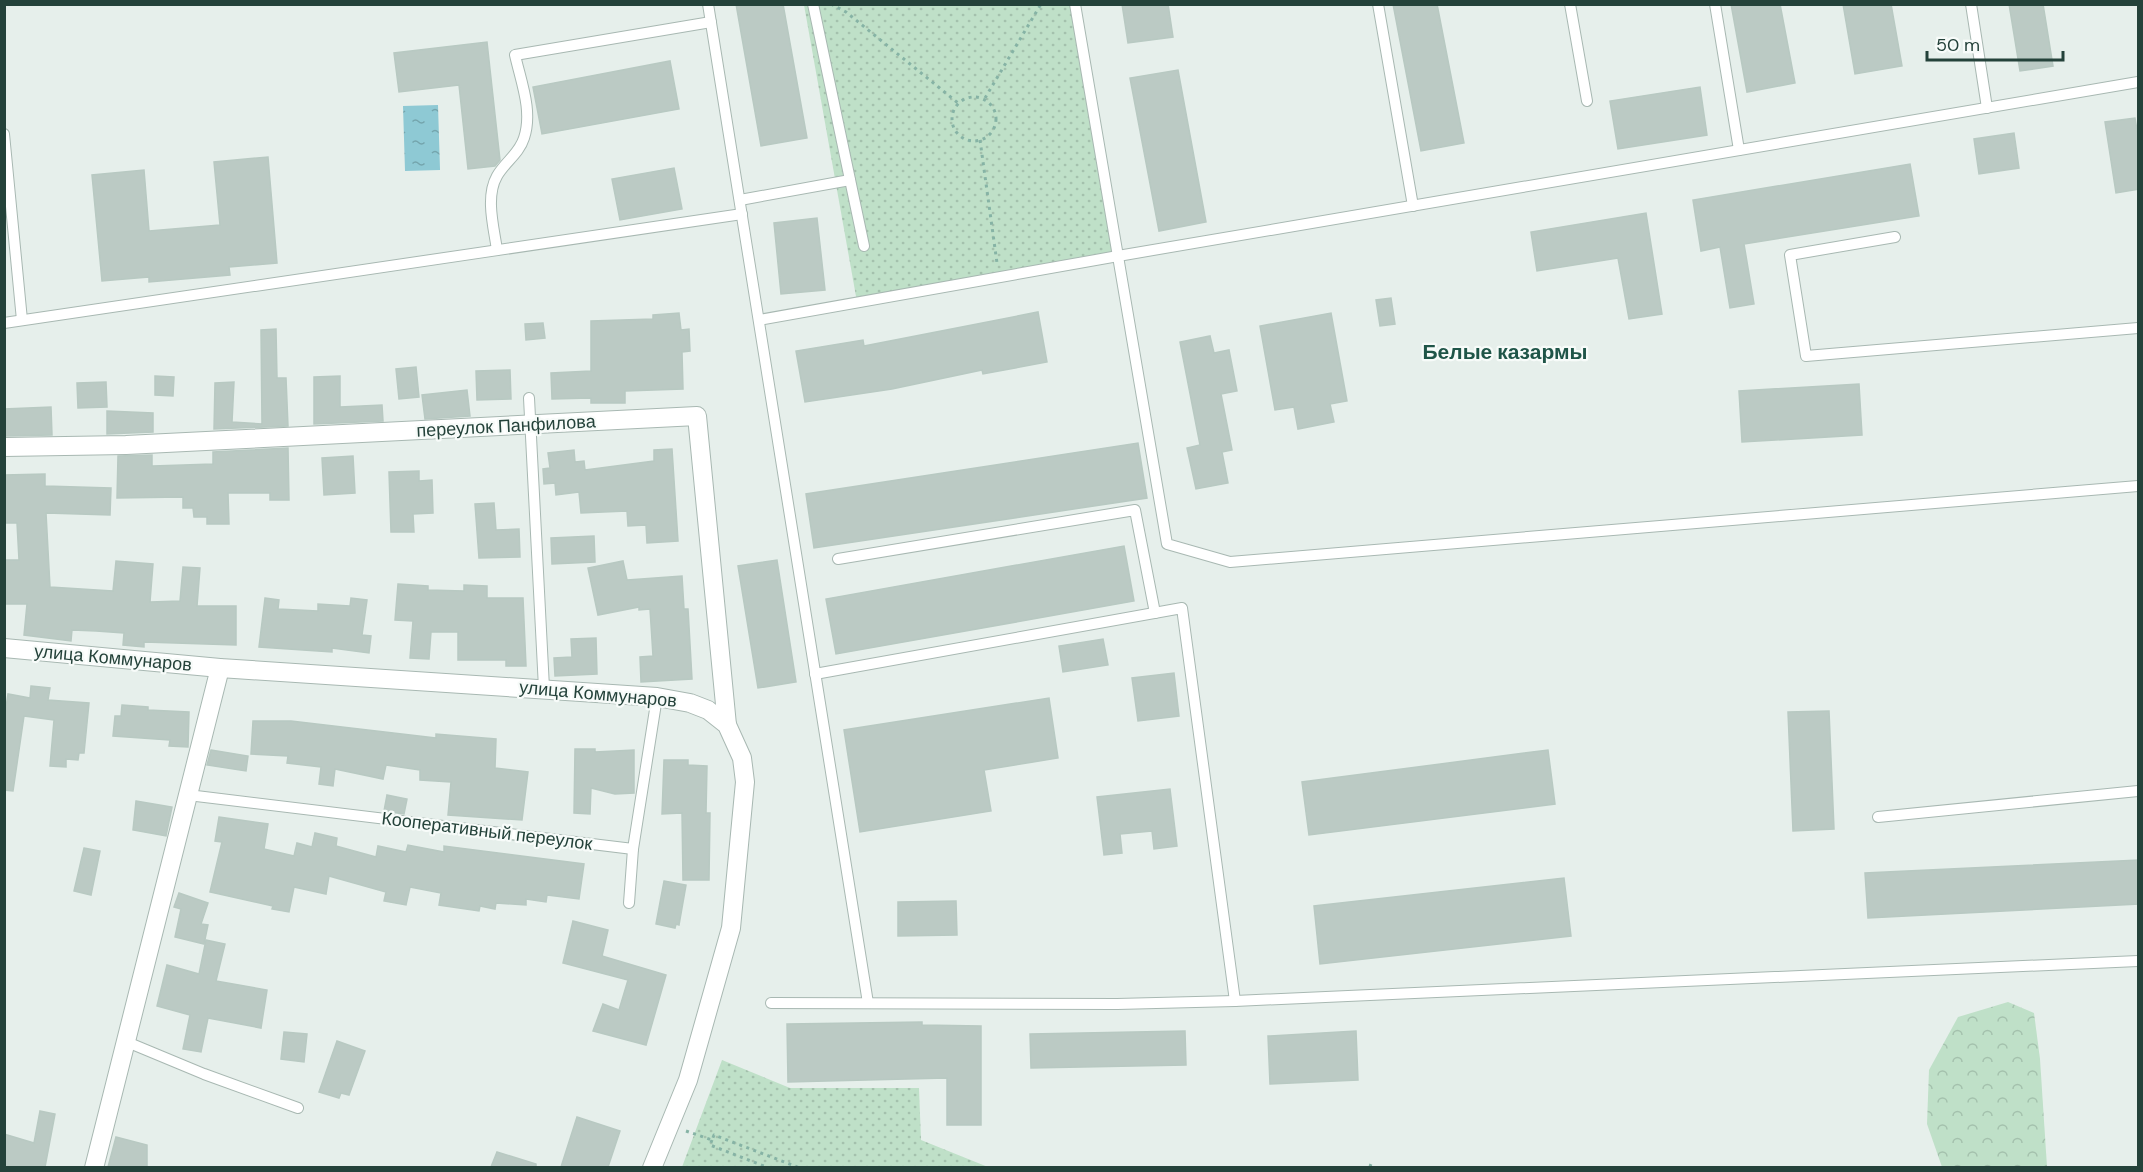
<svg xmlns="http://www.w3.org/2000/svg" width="2143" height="1172" viewBox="0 0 2143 1172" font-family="'DM Sans',sans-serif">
  <defs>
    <pattern id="forest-crowns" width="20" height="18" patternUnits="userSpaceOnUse" patternTransform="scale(1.5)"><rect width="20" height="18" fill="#bfe0c8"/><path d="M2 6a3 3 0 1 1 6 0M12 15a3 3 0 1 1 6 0" fill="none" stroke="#a4c1ad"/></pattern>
    <pattern id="park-dots" width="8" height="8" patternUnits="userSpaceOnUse" patternTransform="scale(1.5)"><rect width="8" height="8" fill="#bfe0c8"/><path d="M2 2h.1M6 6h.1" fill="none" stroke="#a4c1ad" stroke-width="1.8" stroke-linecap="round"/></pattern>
    <pattern id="water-ripples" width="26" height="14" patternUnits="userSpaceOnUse" patternTransform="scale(1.5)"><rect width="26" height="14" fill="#8ec9d4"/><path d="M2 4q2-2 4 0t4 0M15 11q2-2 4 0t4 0" fill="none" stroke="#74a5ad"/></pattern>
  </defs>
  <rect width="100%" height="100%" fill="#e6efeb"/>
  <path fill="url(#forest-crowns)" d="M2008,1002L2034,1013L2040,1059L2047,1167H1942L1927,1124L1929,1070L1958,1017Z"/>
  <g fill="url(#park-dots)">
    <path d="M804,5H1075L1118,256L857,302Z"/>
    <path d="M722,1060L790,1088H919L921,1140L988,1167H682Z"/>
  </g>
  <path fill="url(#water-ripples)" d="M438,105L440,170L405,171L403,106Z"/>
  <g fill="#bbcac4" stroke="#b8c9c2" stroke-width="1.5">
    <path d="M736,4H783L807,138L761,146Z"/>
    <path d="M1122,4H1168L1173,37L1128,43Z"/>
    <path d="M1393,4H1437L1464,143L1421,151Z"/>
    <path d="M1731,4H1780L1795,83L1747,92Z"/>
    <path d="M1843,4H1891L1902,66L1855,74Z"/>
    <path d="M2009,4H2043L2053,66L2020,71Z"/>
    <path d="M487,42L500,160L495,166L468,169L459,85L399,92L394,53Z"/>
    <path d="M670,61L679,109L542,134L533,87Z"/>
    <path d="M1178,70L1206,222L1159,231L1130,78Z"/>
    <path d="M1700,87L1707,135L1618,149L1610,101Z"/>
    <path d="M2135,118L2139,142V189L2116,193L2105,122Z"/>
    <path d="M2014,133L2019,168L1979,174L1974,139Z"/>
    <path d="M268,157L277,263L229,267L230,275L149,282V277L102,281L92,175L144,170L149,231L220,225L214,162Z"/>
    <path d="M1910,164L1919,216L1744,244L1754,304L1730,308L1720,247L1701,251L1693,200Z"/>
    <path d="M674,168L682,209L620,220L612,179Z"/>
    <path d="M1646,213L1662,314L1629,319L1618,258L1537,271L1531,232Z"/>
    <path d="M817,218L825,290L781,294L774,223Z"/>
    <path d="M1391,298L1395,324L1380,326L1376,300Z"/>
    <path d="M1038,312L1047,362L983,374L982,370L892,389L805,402L796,351L863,340L864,346Z"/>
    <path d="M679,313L681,330L689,329L690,351L682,352L683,389L625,391V403H591V398L552,399L551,373L591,371V321L653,319V315Z"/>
    <path d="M1331,313L1347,401L1330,404L1334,422L1298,429L1294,407L1275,410L1260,326Z"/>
    <path d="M543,323L545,338L526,340L525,324Z"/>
    <path d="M276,329L277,378H286L288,426L214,429L215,383L234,382L232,422L262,424L261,330Z"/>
    <path d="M1210,336L1214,353L1229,350L1237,391L1221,394L1232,450L1222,452L1228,483L1196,489L1187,448L1200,445L1180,342Z"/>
    <path d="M416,367L419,397L399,399L396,369Z"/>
    <path d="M510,370L511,399L477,400L476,371Z"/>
    <path d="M155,376L174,377L173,396L155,395Z"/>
    <path d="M340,376V407L382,405L383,421L314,424V377Z"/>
    <path d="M106,382L107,407L78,408L77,383Z"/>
    <path d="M1859,384L1862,435L1742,442L1739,391Z"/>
    <path d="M467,390L470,416L425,419L422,395Z"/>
    <path d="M51,407L52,435L4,436V409Z"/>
    <path d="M107,411L153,413V432L107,434Z"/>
    <path d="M1138,443L1147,498L814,548L806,494Z"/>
    <path d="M288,448L289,500H270V493H228L229,524H207V517H194L193,508H183V497L117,498L118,456L152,455V466L183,465L213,464V452Z"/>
    <path d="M672,449L678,541L647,543L646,525L628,526L627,511L581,513L579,492L556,495L555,483L544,484L543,469L550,468L548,453L574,450L575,462L584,461L585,470L654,461V450Z"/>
    <path d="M353,456L355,493L324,495L322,458Z"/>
    <path d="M419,471V481L432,480L433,513L413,514L414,532H391L389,472Z"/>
    <path d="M45,474V486L111,488L110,515L46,513L50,587L113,591L116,561L153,564L150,602L180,601L183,567L200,568L197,606H236V645L144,642V647L123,645L124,633L96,631L72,630L71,641L24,635L27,604H4V560H19L17,523H4V475Z"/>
    <path d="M494,503L496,530L519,529L520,557L479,558L475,504Z"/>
    <path d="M594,536L595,562L552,564L551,538Z"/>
    <path d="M1124,546L1134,601L836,654L826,599Z"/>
    <path d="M777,560L796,682L758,688L738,566Z"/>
    <path d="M623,561L627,580L682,576L684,609H688L692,679L641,682L640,657L653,656L650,609L639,610V607L598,615L588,568Z"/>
    <path d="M398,584L428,586V590L464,591V585L487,586V598H523L526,666H506V660H458V632H431L429,659L410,658L413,621L395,620Z"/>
    <path d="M265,598L279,600L278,609L318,611V604L350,606L351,598L367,600L362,635L371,636L369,653L332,648V652L259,647Z"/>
    <path d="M596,638L597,674L555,676L554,658L572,657L571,639Z"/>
    <path d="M1103,639L1108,665L1063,672L1059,646Z"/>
    <path d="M1174,673L1179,716L1138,721L1132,678Z"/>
    <path d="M31,686L50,688L48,700L89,703L84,753H79L78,760L66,759V767L50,766L54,720L24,716L13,791L4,790V720L8,694L30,698Z"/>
    <path d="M1049,698L1058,758L984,770L991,811L860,832L844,730Z"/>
    <path d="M122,705L148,707V710L189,712L188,747L169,746L170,740L113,736L115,716H121Z"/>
    <path d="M1829,711L1834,829L1793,831L1788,712Z"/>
    <path d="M253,721H291L436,738V734L496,739L495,768L528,772L522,820L448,815L451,782L420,780V770L386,765L383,779L335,769L333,786L319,784L321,767L287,763L288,756L251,754Z"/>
    <path d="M575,749H595V752L634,750V793L615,794L591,788L590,814L574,813Z"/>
    <path d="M211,750L248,756L246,771L207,765Z"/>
    <path d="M1548,750L1555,804L1309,835L1302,782Z"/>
    <path d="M664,760H688V765L707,766L706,813H710L709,880H683L682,813L662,814Z"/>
    <path d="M1170,789L1177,846L1154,849L1152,831L1120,834L1122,853L1104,855L1097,797Z"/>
    <path d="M387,795L407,799L404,814L384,811Z"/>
    <path d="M136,801L172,807L166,836L133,830Z"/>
    <path d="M219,817L268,824L264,849L294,856L297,843L312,847L315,833L337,838L336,846L376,857L378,846L406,852L408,845L444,852V846L584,864L579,899L547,895L546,902L526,899V905L496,903L495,909L480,906L479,911L439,905L441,893L410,887L406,905L384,901L386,892L329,876L326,894L294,887L289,912L272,909L273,906L210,892L222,842L215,841Z"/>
    <path d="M84,848L100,851L91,895L74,891Z"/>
    <path d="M2139,860V904L1868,918L1865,873Z"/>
    <path d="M1564,878L1571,936L1320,964L1314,906Z"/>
    <path d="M664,881L686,885L679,925L676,924L675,928L656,924Z"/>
    <path d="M179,893L208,903L201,924L208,925L204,944L175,937L181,909L174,907Z"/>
    <path d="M956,901L957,935L898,936V902Z"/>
    <path d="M573,921L608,930L602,956L666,975L646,1045L593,1031L603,1004L619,1010L628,980L563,963Z"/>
    <path d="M206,940L225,944L216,981L267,990L261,1028L208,1018L201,1052L183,1049L190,1015L157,1006L167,965L199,974Z"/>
    <path d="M922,1022V1025L981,1026V1125H947V1078L788,1082L787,1024Z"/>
    <path d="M1185,1031L1186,1065L1031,1068L1030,1034Z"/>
    <path d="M1356,1031L1358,1080L1270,1084L1268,1036Z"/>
    <path d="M284,1032L307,1034L304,1062L281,1059Z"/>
    <path d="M337,1041L365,1051L349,1095L341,1093L339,1098L319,1092Z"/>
    <path d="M40,1111L55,1114L45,1167H4V1134L34,1143Z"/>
    <path d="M577,1117L620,1131L608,1167H561Z"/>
    <path d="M116,1137L147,1145V1167H108Z"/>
    <path d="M497,1152L536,1164V1167H491Z"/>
  </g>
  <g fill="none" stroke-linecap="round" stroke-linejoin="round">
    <defs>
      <g id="service">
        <path d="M708,4L868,1003"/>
        <path d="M813,4L864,246"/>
        <path d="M1075,4L1167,544L1230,562L2138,486"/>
        <path d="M1378,4L1413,206"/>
        <path d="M1570,4L1587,101"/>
        <path d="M1715,4L1739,150"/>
        <path d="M1971,4L1987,108"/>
        <path d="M4,134L22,320"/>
        <path d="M740,200L850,180"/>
        <path d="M1895,237L1790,255L1806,356L2138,328"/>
        <path d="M497,250C494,228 485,197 497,176C505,162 519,154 524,138C533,111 521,82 515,55L711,22"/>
        <path d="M759,320L1118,256L2138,82"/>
        <path d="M4,323L742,214"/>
        <path d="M529,398L544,688"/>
        <path d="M838,559L1135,510L1155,613"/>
        <path d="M815,674L1182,608L1235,1001"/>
        <path d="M188,795L633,849L657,697"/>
        <path d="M1878,817L2138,791"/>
        <path d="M629,903L633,849"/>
        <path d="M771,1003L1117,1004L1235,1001L2138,961"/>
        <path d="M127,1042L204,1074L298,1108"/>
      </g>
      <g id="minor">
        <path d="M4,447L126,445L697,416L727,725"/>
        <path d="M4,648L220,668L657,697L690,703L708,710L727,725L742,758L745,782L731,928L688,1080L652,1168"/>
        <path d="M94,1168L220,668"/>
      </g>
    </defs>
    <use href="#service" stroke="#a8b8b2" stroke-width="12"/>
    <use href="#minor" stroke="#a8b8b2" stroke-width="20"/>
    <g stroke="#86b3a5" stroke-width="3" stroke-dasharray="3 4.5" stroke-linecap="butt">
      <path d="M831,4L846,12L958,103"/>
      <circle cx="974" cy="119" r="22"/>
      <path d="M985,98L1041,4"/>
      <path d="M980,140L997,263"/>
      <path d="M686,1131L712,1140L714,1135L800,1168"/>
      <path d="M712,1140L710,1145L769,1168"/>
      <path d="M1369,1165L1377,1168"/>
    </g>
    <use href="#service" stroke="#fff" stroke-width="10"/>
    <use href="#minor" stroke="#fff" stroke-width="18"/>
  </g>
  <g text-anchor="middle" stroke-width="4.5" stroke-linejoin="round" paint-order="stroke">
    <g font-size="18" fill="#24423a" stroke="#f7fbf9">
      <text transform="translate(506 426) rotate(-3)" y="6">переулок Панфилова</text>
      <text transform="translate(113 658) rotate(5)" y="6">улица Коммунаров</text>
      <text transform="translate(598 694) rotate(5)" y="6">улица Коммунаров</text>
      <text transform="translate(487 831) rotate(7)" y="6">Кооперативный переулок</text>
    </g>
    <g font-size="21" font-weight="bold" fill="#1f5548" stroke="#f7fbf9">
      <text x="1505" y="359">Белые казармы</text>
    </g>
  </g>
  <rect width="2143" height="1172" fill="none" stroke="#24423a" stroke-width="12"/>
  <path d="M1927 51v9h136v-9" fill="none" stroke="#24423a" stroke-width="3"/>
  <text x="1936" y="51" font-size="18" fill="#24423a" stroke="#f7fbf9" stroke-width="4.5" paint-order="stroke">50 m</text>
</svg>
